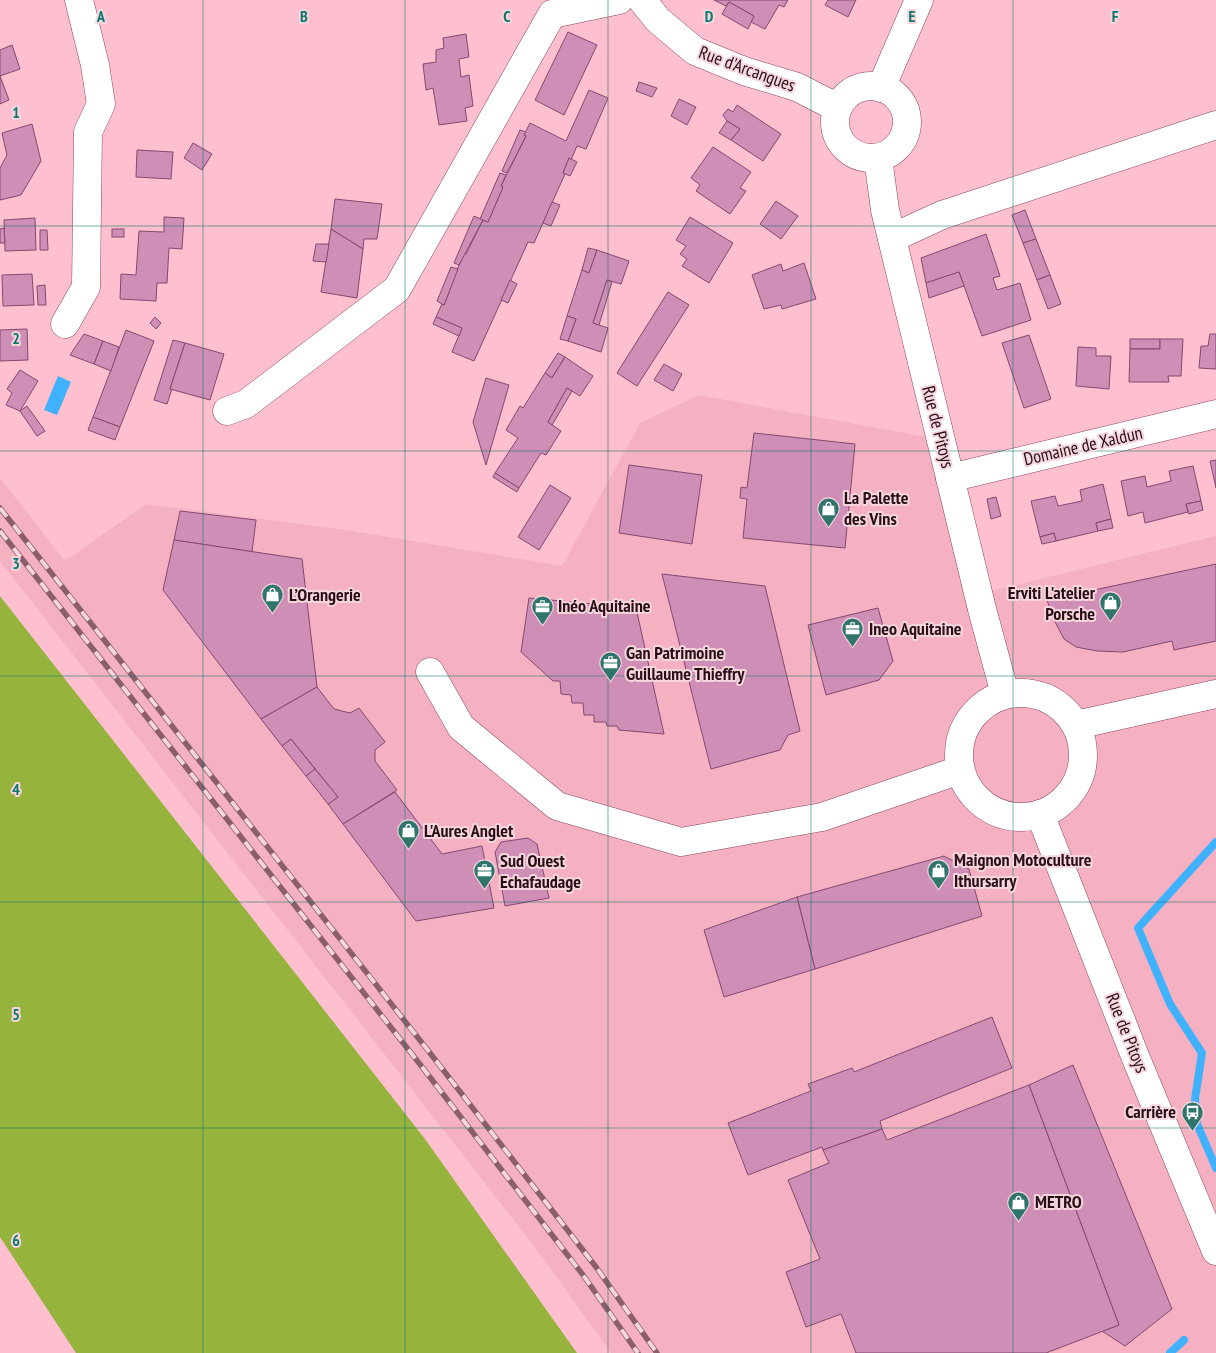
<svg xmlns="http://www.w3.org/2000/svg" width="1216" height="1353" viewBox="0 0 1216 1353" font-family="'PT Sans Narrow',sans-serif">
  <rect width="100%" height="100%" fill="#febfce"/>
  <path fill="#f5b1c2" d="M699,395L926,437L992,591L1216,536V1353H611L534,1246L0,561V478L65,561L146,504L353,531L562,566L640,423Z"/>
  <path fill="#95b33d" d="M0,596L425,1139L577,1353H76L0,1237Z"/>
  <path fill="#40b1fc" d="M58,376L71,382L57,415L44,410Z"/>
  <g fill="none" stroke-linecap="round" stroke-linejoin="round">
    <g stroke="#40b1fc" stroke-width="8">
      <path d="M1216,842L1138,928L1170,1004L1202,1053L1195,1099L1197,1124L1216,1168"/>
      <path d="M1170,1353L1184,1340"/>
    </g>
  </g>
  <g fill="#cf8eb6" stroke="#83496e">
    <path d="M714,0H788L784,7L779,5L765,29L751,22L754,16L729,2L726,6Z"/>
    <path d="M828,0H856L848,17L825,5Z"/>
    <path d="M729,2L754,16L748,29L722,14Z"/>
    <path d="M568,32L597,45L564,115L535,100Z"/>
    <path d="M466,34L469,57L459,59L461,77L469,75L473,106L465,108L467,121L439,125L433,88L426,90L423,64L436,62V50L444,48L443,38Z"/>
    <path d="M12,45L20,69L0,76L9,100L0,104V50Z"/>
    <path d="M639,82L657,88L652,97L636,91Z"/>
    <path d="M589,90L608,98L586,149L577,146L571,160L569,158L563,173L565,174L534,243L528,242L474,361L452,352L462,328L436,317L442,304L444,305L449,292L448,290L464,254H466L483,220L488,222L503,187L501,186L526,136L524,135L530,123L566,141Z"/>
    <path d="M679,99L696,107L687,125L671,116Z"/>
    <path d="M737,105L781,134L763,161L731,140L740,129L727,121L723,115L728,109L733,112Z"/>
    <path d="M727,121L740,129L731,140L719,133Z"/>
    <path d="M32,124L41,161L21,195L0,200V168L7,155L2,133Z"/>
    <path d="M520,130L526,132L524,135L526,136L507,173L502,171Z"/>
    <path d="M193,143L212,154L202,170L184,158Z"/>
    <path d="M713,147L751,172L740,188L746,191L730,214L696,191L700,185L691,178Z"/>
    <path d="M137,150L173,152L171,179L136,177Z"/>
    <path d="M569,158L577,162L570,176L563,173Z"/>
    <path d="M500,173L506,175L501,186L503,187L488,222L480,219Z"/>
    <path d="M335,199L382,204L377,239H364L363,249L331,229Z"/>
    <path d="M776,201L798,216L781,239L760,224Z"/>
    <path d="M552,202L560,205L551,226L543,223Z"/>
    <path d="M1025,210L1036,239L1023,243L1012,215Z"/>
    <path d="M474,216L483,220L459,265L454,263Z"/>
    <path d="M164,217L184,218L182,249L169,248L167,283H157L156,301L120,299L121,274L136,275L139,231L164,232Z"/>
    <path d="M690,217L733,243L709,283L682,266L687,259L680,254L686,246L676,240Z"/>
    <path d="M35,218L36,250L5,251L4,220Z"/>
    <path d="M4,228L5,243H0V229Z"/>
    <rect x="112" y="229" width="12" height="8"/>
    <path d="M331,229L363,249L357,298L321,292Z"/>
    <path d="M40,230H47L48,250H40Z"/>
    <path d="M986,234L1000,276L993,278L997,290L1020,283L1031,320L982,336L959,272L926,283L921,258Z"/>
    <path d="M1036,239L1050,275L1037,280L1023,243Z"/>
    <path d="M316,244H329L326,262L313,261Z"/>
    <path d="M588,248L597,250L589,273L582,270Z"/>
    <path d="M597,250L629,261L621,284L607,280L593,323L608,328L601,352L568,341L576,319L567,316L582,270L589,273Z"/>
    <path d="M804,263L816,299L782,309L781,305L764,309L752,275L781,264L783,271Z"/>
    <path d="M451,267L458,269L444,305L437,301Z"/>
    <path d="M959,272L964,286L929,298L926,283Z"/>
    <path d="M32,274L34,305L3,306L2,275Z"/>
    <path d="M1050,275L1061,304L1048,309L1037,280Z"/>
    <path d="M510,280L517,284L508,303L501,300Z"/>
    <path d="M607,280L612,282L599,325L593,323Z"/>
    <path d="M45,285L46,305H38L37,286Z"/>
    <path d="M668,292L689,305L637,386L617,373Z"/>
    <path d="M567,316L576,319L568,341L560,339Z"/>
    <path d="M155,317L161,323L156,329L150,323Z"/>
    <path d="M436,317L462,328L459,336L433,324Z"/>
    <path d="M27,329L28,360L0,361V330Z"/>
    <path d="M126,330L154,341L120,427L93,417Z"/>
    <path d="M84,334L103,341L94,364L70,355Z"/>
    <path d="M1210,334H1216V369L1199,368L1201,346H1208Z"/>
    <path d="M1029,335L1051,399L1024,408L1002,343Z"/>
    <rect x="1130" y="339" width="30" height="10"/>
    <path d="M1160,339H1183L1181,376H1168L1169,382H1129L1130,349H1160Z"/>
    <path d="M173,340L185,343L170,389H172L167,404L154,400Z"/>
    <path d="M103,341L119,347L111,371L94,364Z"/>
    <path d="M185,343L224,354L210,400L170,389Z"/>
    <path d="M1078,347L1096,348V356H1111L1109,389L1076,386Z"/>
    <path d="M558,353L565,357L552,378L545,373Z"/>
    <path d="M565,357L593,376L580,396L567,388L548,422L561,431L546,455L541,453L519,488L495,473L518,438L506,430L520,406L523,408L545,373L552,378Z"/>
    <path d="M664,364L682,374L673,391L654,380Z"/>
    <path d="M20,370L38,381L20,411L6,405L12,393L7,389Z"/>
    <path d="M486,378L509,385L486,465L473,422Z"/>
    <path d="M567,388L572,391L552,425L548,422Z"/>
    <path d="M27,406L45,431L37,436L20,411Z"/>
    <path d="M93,417L120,427L115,440L88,430Z"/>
    <path d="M754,433L855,444L845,548L743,538L747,499L740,498L741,487L747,488Z"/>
    <path d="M1216,460V488L1210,461Z"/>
    <path d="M629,465L702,475L692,544L619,533Z"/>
    <path d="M1193,466L1201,501L1186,504L1188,512L1145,523L1143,512L1128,516L1121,481L1145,476L1147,487L1171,481L1169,471Z"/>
    <path d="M495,473L519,488L517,492L493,477Z"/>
    <path d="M1103,484L1111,519L1096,523L1098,531L1056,541L1054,533L1040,537L1031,501L1055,496L1058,506L1082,501L1080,490Z"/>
    <path d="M550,485L571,498L539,550L518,537Z"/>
    <path d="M996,497L1001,516L991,519L987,499Z"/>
    <path d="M1201,501L1203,510L1189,514L1186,504Z"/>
    <path d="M180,511L256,520L252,552L174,540Z"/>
    <path d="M1111,519L1113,528L1098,531L1096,523Z"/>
    <path d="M1054,533L1056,541L1042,544L1040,537Z"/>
    <path d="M174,540L302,559L317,687L261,719L163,590Z"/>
    <path d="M1216,564V641L1174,650L1172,641L1123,652L1097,651L1076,647L1064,639L1054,620L1047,600Z"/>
    <path d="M662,574L765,586L800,731L788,735L780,750L711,769Z"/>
    <path d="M529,598L636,608L664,734L619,730L617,726H607L606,722H594V715H584L583,703H572L571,695L561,694L560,681H553L521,652Z"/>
    <path d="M878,608L893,661L879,680L826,695L808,625Z"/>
    <path d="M317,687L334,709L350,713L359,708L385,742L375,750V761L397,790L343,824L328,804L338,797L291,739L282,746L261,719Z"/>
    <path d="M291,739L315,769L306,776L282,746Z"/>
    <path d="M315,769L338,797L328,804L306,776Z"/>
    <path d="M395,792L442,854L482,846L494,908L416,921L343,824Z"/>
    <path d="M528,838L537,844L549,898L505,906L495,852L501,842Z"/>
    <path d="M944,856L969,869L982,916L815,969L797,897Z"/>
    <path d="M797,897L815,969L724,997L704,930Z"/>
    <path d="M992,1017L1012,1068L880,1121L882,1129L823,1150L822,1147L748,1175L728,1123L811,1091L808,1084L852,1068L854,1072Z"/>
    <path d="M1073,1065L1172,1309L1125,1346L1102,1331L1119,1325L1029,1085Z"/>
    <path d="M1029,1085L1119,1325L1046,1353H856L841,1314L806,1327L786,1272L820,1259L788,1180L829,1163L823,1150L882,1129L887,1140Z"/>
  </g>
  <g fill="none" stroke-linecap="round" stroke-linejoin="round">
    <defs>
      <g id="minor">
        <path d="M642,0L658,20L695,51L744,71L797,87L838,108"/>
        <circle cx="871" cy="122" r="36"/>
        <path d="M881,88L919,0"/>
        <path d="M878,158L885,210L982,609L1005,694"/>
        <path d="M892,238L942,215L1216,125"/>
        <path d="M65,324L86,287L88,132L101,104L95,65L79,0"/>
        <path d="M227,411L246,404L397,289L552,14L619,0"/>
        <path d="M950,478L1216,414"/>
        <path d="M430,672L461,727L557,806L681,842L822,817L960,770"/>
        <circle cx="1021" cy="755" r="62"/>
        <path d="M1076,725L1216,694"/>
        <path d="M1040,814L1135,1056L1216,1251"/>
      </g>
    </defs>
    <use href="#minor" stroke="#8a475b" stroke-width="29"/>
    <use href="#minor" stroke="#fff" stroke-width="28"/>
    <defs>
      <g id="rail">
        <path d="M0,508L430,1053L596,1267L657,1353"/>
        <path d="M0,531L419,1063L583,1275L638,1353"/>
      </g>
    </defs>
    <use href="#rail" stroke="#8a5e6a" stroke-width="5.5"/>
    <use href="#rail" stroke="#f6d6dd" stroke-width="4" stroke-dasharray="11" stroke-linecap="butt"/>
  </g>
  <path fill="none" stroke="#0f766e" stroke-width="1" stroke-opacity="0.55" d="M203,0V1353M405,0V1353M608,0V1353M811,0V1353M1013,0V1353M0,226H1216M0,451H1216M0,676H1216M0,902H1216M0,1128H1216"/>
  <defs>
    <symbol id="shop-pin" viewBox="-11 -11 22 30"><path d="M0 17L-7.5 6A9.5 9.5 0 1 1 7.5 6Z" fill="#2f756b" stroke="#f6d6dd"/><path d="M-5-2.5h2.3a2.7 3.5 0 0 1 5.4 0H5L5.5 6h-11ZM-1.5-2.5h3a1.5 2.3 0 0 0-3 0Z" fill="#fff"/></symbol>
    <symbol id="office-pin" viewBox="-11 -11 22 30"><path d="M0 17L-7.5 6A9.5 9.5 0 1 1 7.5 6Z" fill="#2f756b" stroke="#f6d6dd"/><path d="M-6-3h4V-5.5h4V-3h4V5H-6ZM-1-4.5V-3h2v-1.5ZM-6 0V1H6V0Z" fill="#fff"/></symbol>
    <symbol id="bus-pin" viewBox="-11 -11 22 30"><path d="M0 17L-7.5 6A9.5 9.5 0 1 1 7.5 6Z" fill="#2f756b" stroke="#f6d6dd"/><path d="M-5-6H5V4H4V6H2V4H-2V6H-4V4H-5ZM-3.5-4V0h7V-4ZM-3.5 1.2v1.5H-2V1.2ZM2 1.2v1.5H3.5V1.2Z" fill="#fff"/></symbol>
  </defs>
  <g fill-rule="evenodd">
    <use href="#shop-pin" x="816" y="496" width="25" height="34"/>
    <use href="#shop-pin" x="260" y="582" width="25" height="34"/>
    <use href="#shop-pin" x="1098" y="590" width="25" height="34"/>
    <use href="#office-pin" x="530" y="594" width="25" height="34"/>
    <use href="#office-pin" x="840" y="616" width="25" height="34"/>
    <use href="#office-pin" x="598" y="650" width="25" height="34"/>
    <use href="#shop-pin" x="396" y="818" width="25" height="34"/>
    <use href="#shop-pin" x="926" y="858" width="25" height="34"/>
    <use href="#office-pin" x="472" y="858" width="25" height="34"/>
    <use href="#bus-pin" x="1180" y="1100" width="25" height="34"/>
    <use href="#shop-pin" x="1006" y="1190" width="25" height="34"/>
  </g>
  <g text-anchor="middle" stroke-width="4" stroke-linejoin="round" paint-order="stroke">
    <g font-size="18" fill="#290e16" stroke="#f6d6dd">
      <text transform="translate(747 69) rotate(20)" y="6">Rue d'Arcangues</text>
      <text transform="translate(938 427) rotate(76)" y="6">Rue de Pitoys</text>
      <text transform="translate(1083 446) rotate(-13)" y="6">Domaine de Xaldun</text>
      <text transform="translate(1127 1033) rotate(68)" y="6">Rue de Pitoys</text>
    </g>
    <g font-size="18" font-weight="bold" fill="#290e16" stroke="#f6d6dd" text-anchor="start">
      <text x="844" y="504">La Palette<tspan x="844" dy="21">des Vins</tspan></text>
      <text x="1095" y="599" text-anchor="end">Erviti L'atelier<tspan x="1095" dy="21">Porsche</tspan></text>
      <text x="289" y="601">L’Orangerie</text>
      <text x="558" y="612">Inéo Aquitaine</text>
      <text x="869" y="635">Ineo Aquitaine</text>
      <text x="626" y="659">Gan Patrimoine<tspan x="626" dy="21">Guillaume Thieffry</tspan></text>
      <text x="424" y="837">L'Aures Anglet</text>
      <text x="954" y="866">Maignon Motoculture<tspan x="954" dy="21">Ithursarry</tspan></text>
      <text x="500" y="867">Sud Ouest<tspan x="500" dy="21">Echafaudage</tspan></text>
      <text x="1176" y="1118" text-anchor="end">Carrière</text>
      <text x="1035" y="1208">METRO</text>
    </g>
  </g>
  <g font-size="16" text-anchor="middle" font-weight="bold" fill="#0f766e" stroke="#f6d6dd" stroke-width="4" stroke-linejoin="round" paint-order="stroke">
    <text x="101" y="22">A</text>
    <text x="304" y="22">B</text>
    <text x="507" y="22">C</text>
    <text x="709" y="22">D</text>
    <text x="912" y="22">E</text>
    <text x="1115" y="22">F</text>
    <text x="16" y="118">1</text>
    <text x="16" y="344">2</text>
    <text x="16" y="569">3</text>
    <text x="16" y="795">4</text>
    <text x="16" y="1020">5</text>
    <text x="16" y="1246">6</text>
  </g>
</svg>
